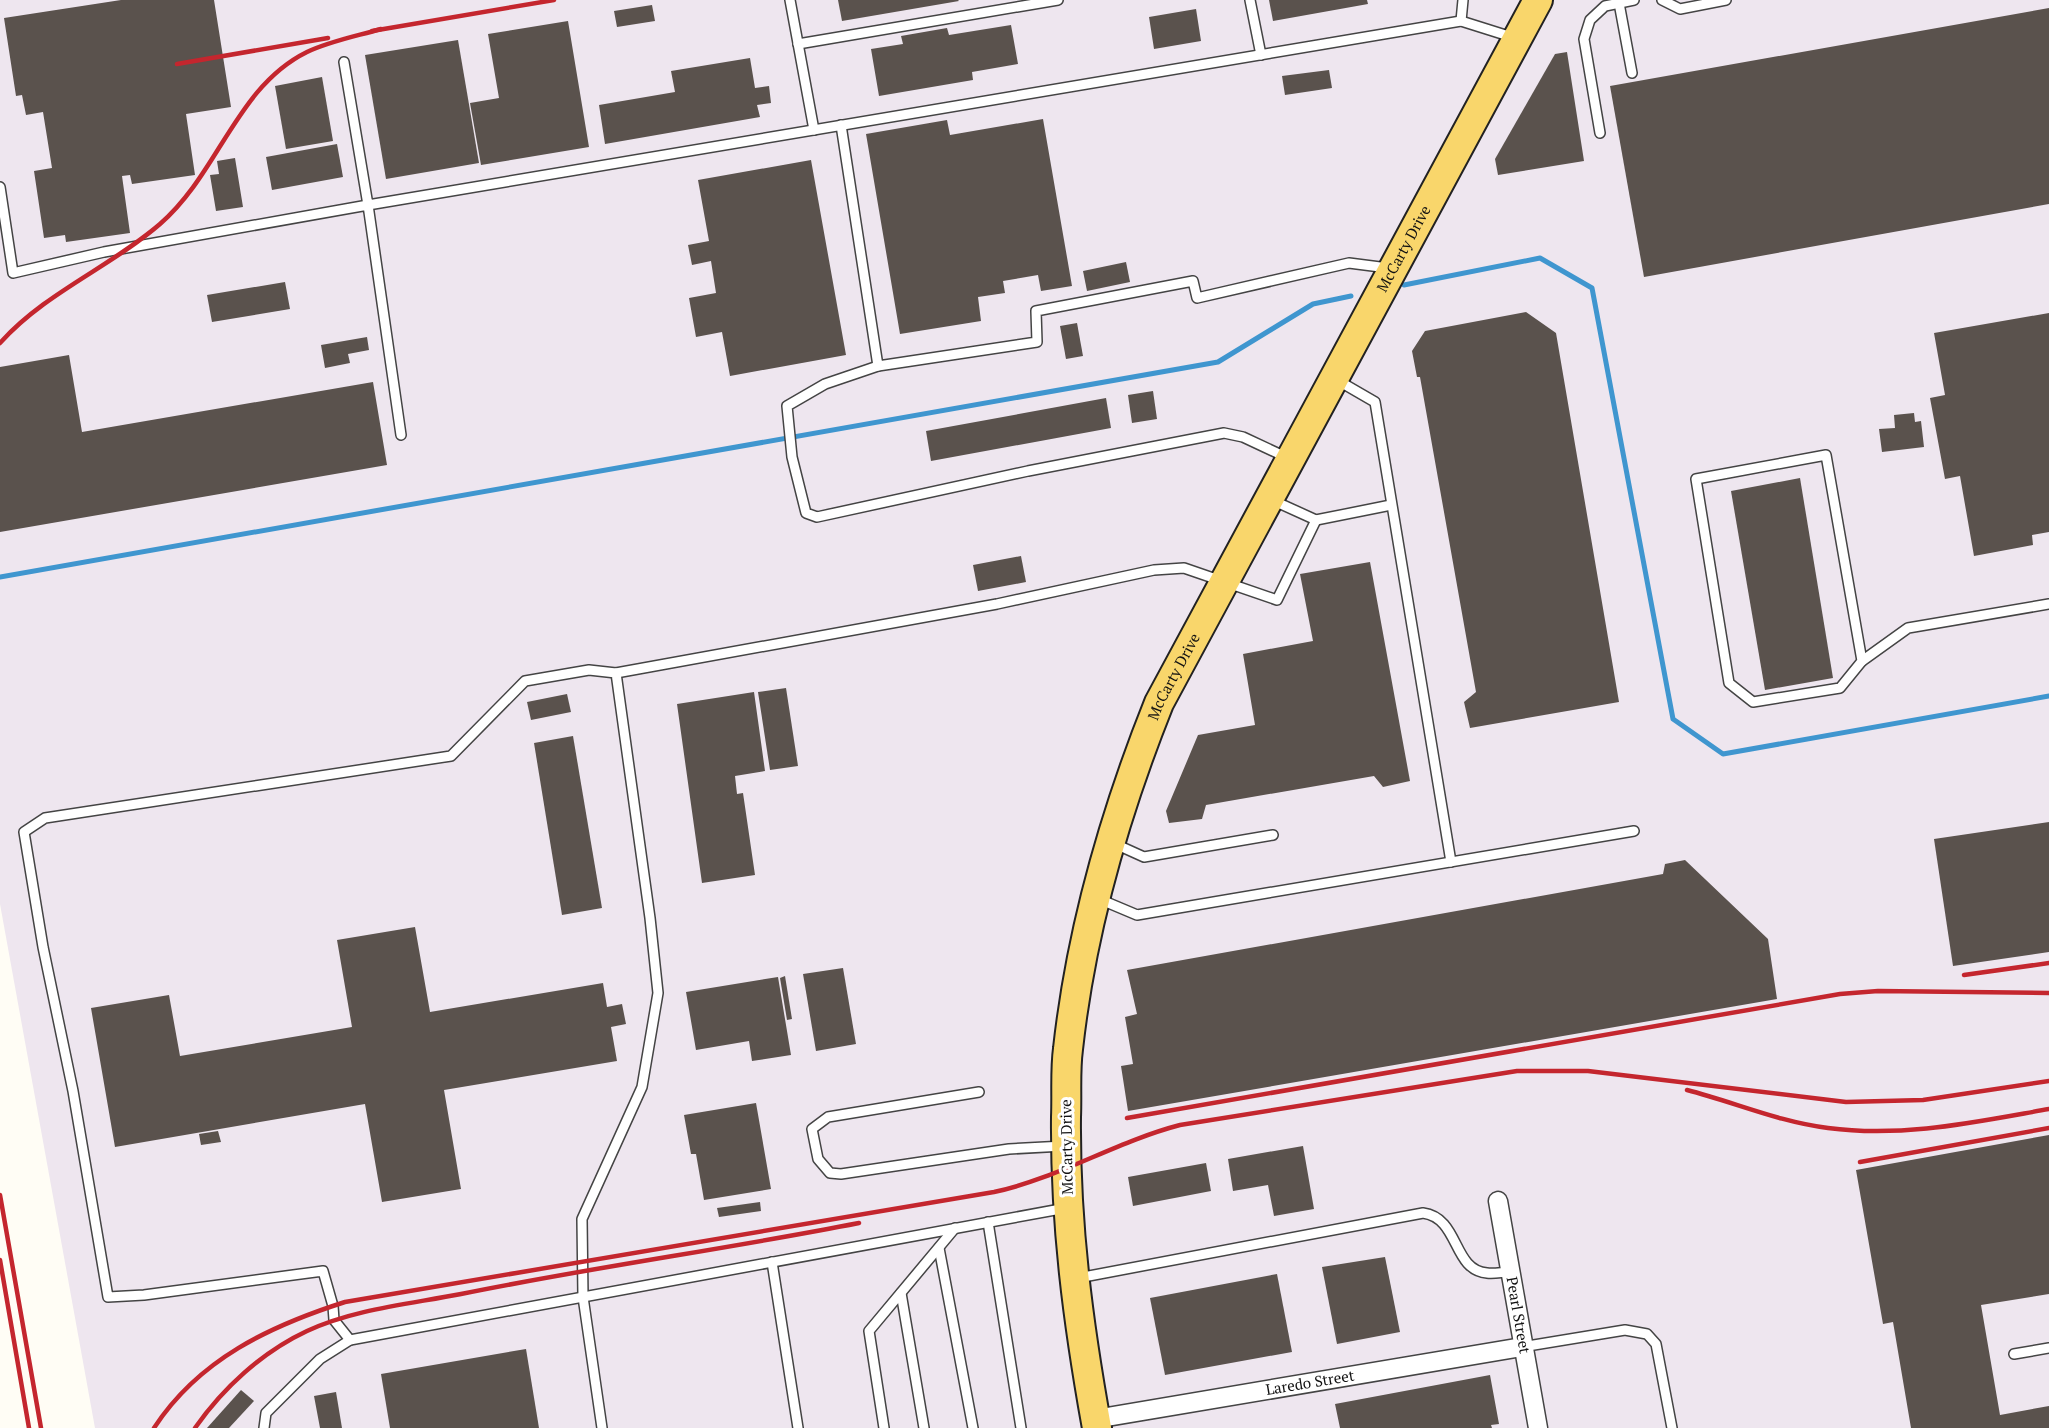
<svg xmlns="http://www.w3.org/2000/svg" width="2049" height="1428" viewBox="0 0 2049 1428" font-family="'PT Serif',serif">
  <rect width="100%" height="100%" fill="#fffdf5"/>
  <path fill="#eee6ef" d="M0,0H2049V1428H95L0,904Z"/>
  <g fill="none" stroke-linecap="round" stroke-linejoin="round">
    <g stroke="#3f96cf" stroke-width="5">
      <path d="M1404,285L1540,258L1592,288L1673,719L1723,754L2049,696"/>
      <path d="M0,577L1218,362L1313,304L1351,296"/>
    </g>
  </g>
  <g fill="#5a524d">
    <path d="M121,0H214L231,107L186,114L195,175L132,184L130,175L122,176L130,233L66,242L65,235L44,238L34,171L52,168L43,112L26,115L22,95L16,96L4,18Z"/>
    <path d="M838,0H958L959,1L842,21Z"/>
    <path d="M1269,0H1367L1368,4L1273,21Z"/>
    <path d="M652,5L655,21L617,27L614,11Z"/>
    <path d="M2049,8V204L1644,277L1610,86Z"/>
    <path d="M1196,9L1201,41L1154,49L1149,17Z"/>
    <path d="M568,21L589,147L481,165L470,103L499,98L488,34Z"/>
    <path d="M1011,25L1018,64L972,72L973,80L879,96L871,49L903,44L901,36L947,28L949,35Z"/>
    <path d="M458,40L479,163L386,179L365,55Z"/>
    <path d="M1567,52L1584,161L1498,175L1495,159L1555,54Z"/>
    <path d="M750,58L755,88L769,86L771,103L757,105L760,117L605,144L599,105L675,92L671,71Z"/>
    <path d="M1329,70L1332,88L1285,95L1282,76Z"/>
    <path d="M322,77L333,141L286,149L275,86Z"/>
    <path d="M1043,119L1072,286L1041,291L1038,275L1003,281L1005,293L978,297L981,321L900,334L866,134L947,120L950,135Z"/>
    <path d="M337,144L343,177L272,190L266,157Z"/>
    <path d="M235,158L243,207L216,211L210,175L219,174L217,161Z"/>
    <path d="M811,160L846,355L730,376L722,332L696,337L689,298L716,293L711,261L692,265L688,245L709,241L698,180Z"/>
    <path d="M1126,262L1130,282L1087,291L1083,271Z"/>
    <path d="M285,282L290,309L212,322L207,295Z"/>
    <path d="M1526,312L1556,333L1619,702L1470,728L1464,702L1476,692L1420,377H1417L1412,351L1425,331Z"/>
    <path d="M2049,313V532L2032,535L2033,545L1974,556L1960,476L1945,479L1930,398L1945,395L1934,333Z"/>
    <path d="M1077,323L1083,356L1066,359L1060,326Z"/>
    <path d="M367,337L369,350L348,354L350,363L325,368L321,345Z"/>
    <path d="M69,355L82,432L373,382L387,465L0,532V367Z"/>
    <path d="M1153,391L1157,419L1132,423L1128,395Z"/>
    <path d="M1106,398L1111,428L931,461L926,431Z"/>
    <path d="M1914,413L1915,422L1921,421L1924,447L1882,452L1879,429L1895,428L1894,415Z"/>
    <path d="M1800,478L1833,678L1765,690L1731,491Z"/>
    <path d="M1021,556L1026,582L978,591L973,565Z"/>
    <path d="M1370,562L1410,781L1383,787L1374,776L1206,805L1202,819L1169,823L1166,811L1198,735L1255,725L1243,654L1313,641L1300,574Z"/>
    <path d="M786,688L798,766L770,770L758,692Z"/>
    <path d="M754,692L765,771L735,776L737,794L743,793L755,875L702,883L677,704Z"/>
    <path d="M567,694L571,712L531,720L527,702Z"/>
    <path d="M573,736L602,908L562,915L534,743Z"/>
    <path d="M2049,822V952L1953,966L1934,839Z"/>
    <path d="M1685,860L1768,939L1777,999L1128,1111L1121,1066L1133,1064L1125,1017L1137,1014L1127,970L1663,874L1665,864Z"/>
    <path d="M415,927L430,1012L603,983L607,1007L622,1004L626,1024L611,1027L617,1061L444,1090L461,1189L382,1202L365,1104L115,1147L91,1008L169,995L180,1056L352,1027L337,940Z"/>
    <path d="M843,968L856,1044L816,1051L803,974Z"/>
    <path d="M785,976L792,1019L787,1020L780,978Z"/>
    <path d="M778,977L791,1055L752,1061L749,1041L696,1050L686,992Z"/>
    <path d="M756,1103L771,1189L704,1200L696,1154H691L684,1115Z"/>
    <path d="M218,1131L221,1142L201,1145L199,1134Z"/>
    <path d="M2049,1135V1294L1981,1305L2000,1415L2049,1406V1428H1911L1893,1322L1883,1324L1856,1170Z"/>
    <path d="M1303,1146L1314,1209L1274,1216L1268,1185L1233,1191L1228,1159Z"/>
    <path d="M1206,1163L1211,1191L1133,1206L1128,1177Z"/>
    <path d="M760,1202L761,1211L719,1217L717,1208Z"/>
    <path d="M1385,1257L1400,1332L1337,1344L1322,1267Z"/>
    <path d="M1277,1274L1292,1352L1165,1375L1150,1298Z"/>
    <path d="M526,1349L539,1428H390L381,1374Z"/>
    <path d="M1490,1375L1499,1424L1491,1425L1492,1428H1340L1335,1404Z"/>
    <path d="M241,1390L254,1401L229,1428H207Z"/>
    <path d="M336,1392L342,1428H320L314,1396Z"/>
  </g>
  <g fill="none" stroke-linecap="round" stroke-linejoin="round">
    <defs>
      <g id="service">
        <path d="M790,0L814,130"/>
        <path d="M1250,0L1261,55"/>
        <path d="M1662,0L1680,9L1726,0"/>
        <path d="M1619,3L1632,73"/>
        <path d="M1461,21L1463,0"/>
        <path d="M798,44L1058,0"/>
        <path d="M344,62L368,205L1461,21L1515,38"/>
        <path d="M841,125L878,366L1037,342L1036,311L1193,281L1197,298L1349,263L1388,268"/>
        <path d="M1600,133L1584,39L1590,20L1605,6L1634,0"/>
        <path d="M0,187L13,273L104,252L368,205L401,435"/>
        <path d="M878,366L825,384L787,406L792,457L806,513L817,517L1028,471L1224,433L1243,437L1288,458"/>
        <path d="M1337,380L1375,402L1451,862"/>
        <path d="M1826,455L1862,661L1840,688L1753,702L1729,683L1696,479Z"/>
        <path d="M1272,500L1316,520L1391,505"/>
        <path d="M1862,661L1908,628L2049,604"/>
        <path d="M616,673L997,604L1154,570L1184,568L1277,600L1316,520"/>
        <path d="M1113,843L1144,857L1273,835"/>
        <path d="M1099,899L1137,915L1634,831"/>
        <path d="M979,1092L828,1117L812,1129L818,1159L830,1173L841,1174L1009,1149L1064,1146"/>
        <path d="M988,1222L1021,1428"/>
        <path d="M939,1248L973,1428"/>
        <path d="M772,1262L798,1428"/>
        <path d="M1078,1278L1423,1213C1460,1218 1452,1270 1487,1273C1494,1274 1503,1272 1510,1272"/>
        <path d="M901,1293L924,1428"/>
        <path d="M350,1340L334,1320L333,1306L323,1271L144,1295L108,1297L73,1091L43,947L24,832L45,818L451,756L525,681L589,670L616,673L650,918L658,993L642,1087L582,1219L583,1297L602,1428"/>
        <path d="M1522,1347L1625,1330L1647,1334L1656,1344L1672,1428"/>
        <path d="M2014,1354L2049,1348"/>
        <path d="M264,1428L266,1413L320,1359L350,1340L1066,1208"/>
        <path d="M884,1428L869,1331L955,1228"/>
      </g>
      <g id="minor">
        <path id="s1" d="M1498,1201L1538,1428"/>
        <path id="s2" d="M1095,1419L1522,1347"/>
      </g>
      <g id="primary">
        <path id="s3" d="M1097,1428C1078,1323 1065,1224 1066,1117C1067,1094 1065,1071 1068,1049C1081,931 1115,813 1159,703L1538,0"/>
      </g>
    </defs>
    <use href="#service" stroke="#444" stroke-width="12"/>
    <use href="#minor" stroke="#444" stroke-width="21"/>
    <use href="#primary" stroke="#222" stroke-width="32"/>
    <use href="#service" stroke="#fff" stroke-width="9"/>
    <use href="#minor" stroke="#fff" stroke-width="18"/>
    <use href="#primary" stroke="#f9d66b" stroke-width="28"/>
    <g stroke="#c4262e" stroke-width="4.5">
      <path d="M372,31L554,0"/>
      <path d="M177,64L328,38"/>
      <path d="M0,343C46,292 109,268 160,224C219,173 236,87 307,52C330,41 357,36 381,29"/>
      <path d="M1964,975L2049,963"/>
      <path d="M1687,1090C1734,1102 1779,1122 1828,1128C1903,1138 1975,1122 2049,1109"/>
      <path d="M1127,1118L1840,994L1878,991L2049,993"/>
      <path d="M1860,1162L2049,1128"/>
      <path d="M0,1195L41,1428"/>
      <path d="M0,1260L29,1428"/>
      <path d="M154,1428C199,1359 270,1326 345,1302L994,1192C1059,1178 1115,1142 1180,1125L1517,1071H1588L1846,1102L1923,1100L2049,1081"/>
      <path d="M195,1428C223,1388 262,1352 307,1331C354,1309 410,1304 461,1294C593,1267 727,1249 859,1223"/>
    </g>
  </g>
  <g text-anchor="middle" stroke-width="6" stroke-linejoin="round" paint-order="stroke">
    <g font-size="15" fill="#111" stroke="#fff">
      <text dy="5" stroke="none"><textPath href="#s3" startOffset="1256">McCarty Drive</textPath></text>
      <text dy="5" stroke="none"><textPath href="#s3" startOffset="770">McCarty Drive</textPath></text>
      <text transform="translate(1067 1147) rotate(-91)" y="5">McCarty Drive</text>
      <text dy="5" stroke="none"><textPath href="#s1" startOffset="116">Pearl Street</textPath></text>
      <text dy="5" stroke="none"><textPath href="#s2" startOffset="218">Laredo Street</textPath></text>
    </g>
  </g>
</svg>
